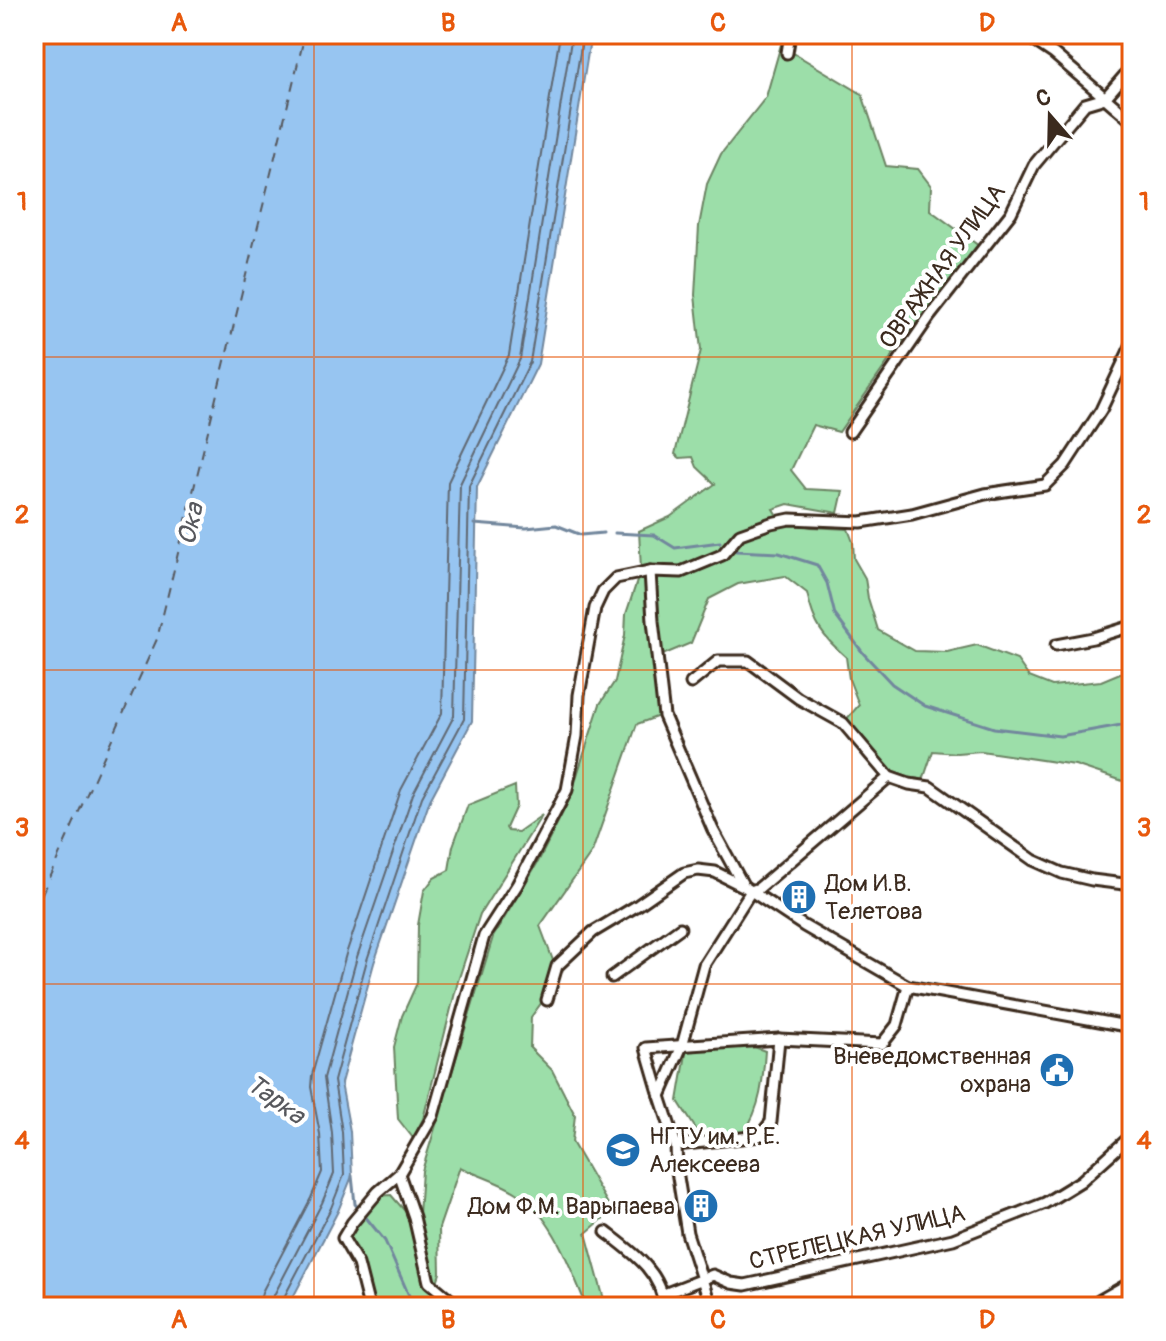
<svg xmlns="http://www.w3.org/2000/svg" width="1166" height="1341" viewBox="0 0 1166 1341" font-family="Pangolin,sans-serif">
  <rect width="100%" height="100%" fill="#fff"/>
  <filter id="ink" filterUnits="userSpaceOnUse"><feTurbulence type="fractalNoise" baseFrequency=".0125" numOctaves="2"/><feDisplacementMap in="SourceGraphic" scale="16" xChannelSelector="R" yChannelSelector="G"/><feConvolveMatrix kernelMatrix="1 2 1 2 8 2 1 2 1" color-interpolation-filters="sRGB"/></filter>
  <g filter="url(#ink)">
    <g fill="#9cdea9" stroke="#6c8464" stroke-width="2">
      <path d="M784,34H787L785,48L862,94L886,166L918,169L931,186L930,210L979,246L908,333L839,432L813,425L791,470L806,489L843,491L838,513L788,504L773,509L780,520L811,527L848,529L853,542L854,559L865,578L868,598L878,630L915,651L947,652L977,645L1017,660L1029,677L1052,686L1101,681L1132,668V784L1075,765L981,751L957,753L933,751L922,783L891,775L844,722L859,705L849,679L846,657C822,636 814,625 807,593L785,576L738,584L709,599L691,643L653,659L659,716L637,724L592,852L540,926L554,963L542,1002L531,1017L530,1048L552,1070L575,1115L572,1142L612,1211L586,1233L606,1307H587C570,1268 554,1217 517,1193C500,1182 478,1176 460,1167L439,1228L440,1273L437,1282L430,1276L419,1214L422,1171L493,937L538,862L569,800L600,704L615,681L625,635L626,614L641,569L639,531L670,517L715,484L697,467L693,457L680,458L675,454L701,350L695,295L699,226L707,184L721,154L766,97Z"/>
      <path d="M515,786L516,806L506,828L508,831L518,832L542,815L480,914L458,981L423,1119L413,1138L398,1119L394,1047L402,1016L417,983L418,925L424,891L434,878L449,870L453,846L468,805Z"/>
      <path d="M744,1043L765,1051C763,1080 761,1108 744,1132L703,1140L678,1101L687,1048Z"/>
      <path d="M391,1195L411,1218L429,1289L452,1307H372L359,1251L349,1237L356,1224L379,1196Z"/>
    </g>
    <path fill="#97c5f1" stroke="#72879d" stroke-width="2" d="M34,34H591L538,364L477,487L472,721L430,800L374,963L341,1083L350,1131L352,1176L338,1211L288,1307H34Z"/>
    <g fill="none" stroke-linecap="round" stroke-linejoin="round">
      <g stroke="#606872" stroke-width="2">
        <path d="M259,1307L262,1292L311,1198L322,1172L320,1134L311,1087L312,1075L346,954L401,790L442,713L448,482L509,355L560,34"/>
        <path d="M271,1307L273,1297L322,1203L334,1174L332,1133L324,1078L357,957L413,794L454,716L460,484L520,359L572,34"/>
        <path d="M281,1307L282,1301L331,1208L344,1175L342,1132L334,1081L367,960L422,797L464,719L469,486L530,362L583,34"/>
      </g>
      <g stroke="#72879d" stroke-width="3">
        <path d="M474,524L526,528L556,525L581,535L603,533"/>
        <path d="M615,533L654,535L675,548L720,542"/>
        <path d="M736,551L779,553L817,565L827,583L835,615L863,653L892,684L925,706L994,728L1060,736L1132,723"/>
        <path d="M352,1176L355,1204L385,1241L414,1307"/>
      </g>
      <g stroke="#57585d" stroke-width="2" stroke-dasharray="10 8" stroke-linecap="butt">
        <path d="M34,911L157,639L305,34"/>
        <path d="M34,1302L42,1307"/>
      </g>
      <defs>
        <g id="street">
          <path d="M1024,34L1054,54L1132,121"/>
          <path d="M787,53L790,34"/>
          <path d="M850,432L930,316L1011,213L1034,165L1085,104L1105,98L1132,67"/>
          <path d="M650,571L653,621L664,716L713,830L743,885"/>
          <path d="M1056,645L1093,638L1132,626"/>
          <path d="M691,683L718,661H748L798,698L843,723L889,777L909,784L930,787L1033,860L1062,873L1092,880L1132,885"/>
          <path d="M612,977L680,928"/>
          <path d="M547,1000L557,966L593,932L638,905L684,873L698,870L715,872L745,887L804,926L908,986L1132,1027"/>
          <path d="M660,1096L646,1048L779,1039L882,1044L897,1025L908,986"/>
          <path d="M676,1145L760,1136L771,1122L779,1039"/>
          <path d="M399,1174L414,1217L429,1282L459,1307"/>
          <path d="M606,1232C632,1252 662,1272 664,1307"/>
          <path d="M664,1294L713,1275L731,1283L745,1285L953,1239L1045,1203L1081,1181L1132,1135"/>
          <path d="M369,1307L358,1264L343,1238L352,1223L378,1192L399,1174L433,1116L484,936L517,885L567,790L577,736L579,695L595,608L603,591L616,578L650,571L681,572L722,555L740,534L771,523L790,519L861,522L912,514L985,494L1045,485L1065,465L1101,410L1132,344"/>
          <path d="M711,1307L687,1233L677,1171L676,1145L660,1096L682,1046L704,965L751,891L759,888L889,777"/>
          <path d="M1088,1307L1132,1282"/>
        </g>
      </defs>
      <use href="#street" stroke="#3b2a1e" stroke-width="15"/>
      <use href="#street" stroke="#fff" stroke-width="9"/>
    </g>
  </g>
  <path fill="none" stroke="#e8590c" stroke-width="2" stroke-opacity="0.55" d="M314,34V1307M583,34V1307M852,34V1307M34,357H1132M34,670H1132M34,984H1132"/>
  <defs>
    <symbol id="building-disc" viewBox="-11 -11 22 22"><circle r="9.5" fill="#1f6fb2" stroke="#fff"/><path d="M-4-6H4V6H1V3H-1V6H-4ZM-2.5-4.3h1.7v1.8h-1.7ZM.8-4.3h1.7v1.8H.8ZM-2.5-1h1.7V.8h-1.7ZM.8-1h1.7V.8H.8Z" fill="#fff"/></symbol>
    <symbol id="civic-disc" viewBox="-11 -11 22 22"><circle r="9.5" fill="#1f6fb2" stroke="#fff"/><path d="M-.6-6.5H3V-4.5H.6V-3L4-1V1h2V6H-6V1h2V-1L-.6-3ZM-1.2 2.5V6h2.4V2.5Z" fill="#fff"/></symbol>
    <symbol id="university-disc" viewBox="-11 -11 22 22"><circle r="9.5" fill="#1f6fb2" stroke="#fff"/><path d="M0-5L7-2L0 1L-7-2ZM-4 1L0 2.5L4 1V4Q0 6-4 4Z" fill="#fff"/></symbol>
  </defs>
  <g fill-rule="evenodd">
    <use href="#building-disc" x="779" y="877" width="40" height="40"/>
    <use href="#civic-disc" x="1037" y="1050" width="40" height="40"/>
    <use href="#university-disc" x="603" y="1130" width="40" height="40"/>
    <use href="#building-disc" x="681" y="1186" width="40" height="40"/>
  </g>
  <g text-anchor="middle" stroke-width="8" stroke-linejoin="round" paint-order="stroke">
    <g font-size="24" fill="#3b2a1e" stroke="#fff">
      <text transform="translate(942 266) rotate(-54)" y="8">ОВРАЖНАЯ УЛИЦА</text>
      <text transform="translate(857 1237) rotate(-13)" y="8">СТРЕЛЕЦКАЯ УЛИЦА</text>
    </g>
    <g font-size="24" fill="#3b2a1e" stroke="#fff" text-anchor="start">
      <text x="825" y="891">Дом И.В.<tspan x="825" dy="28">Телетова</tspan></text>
      <text x="1031" y="1064" text-anchor="end">Вневедомственная<tspan x="1031" dy="28">охрана</tspan></text>
      <text x="649" y="1144">НГТУ им. Р.Е.<tspan x="649" dy="28">Алексеева</tspan></text>
      <text x="675" y="1214" text-anchor="end">Дом Ф.М. Варыпаева</text>
    </g>
    <g font-size="26" font-style="italic" fill="#57585d" stroke="#fff">
      <text transform="translate(190 524) rotate(-77)" y="9">Ока</text>
      <text transform="translate(276 1099) rotate(36)" y="9">Тарка</text>
    </g>
  </g>
  <rect width="1166" height="1341" fill="none" stroke="#fff" stroke-width="88"/>
  <g transform="translate(1050 116) rotate(340)" stroke="#ffffff" stroke-width="6" paint-order="stroke">
  <path d="M0-6L14 30L0 20L-14 30Z" fill="#3b2a1e"/>
  <text y="-12" font-size="22" font-weight="bold" text-anchor="middle" fill="#3b2a1e">С</text>
  </g>
  <rect x="44" y="44" width="1078" height="1253" fill="none" stroke="#e8590c" stroke-width="3"/>
  <g font-size="26" text-anchor="middle" font-weight="bold" fill="#e8590c">
    <text x="179" y="31">A</text>
    <text x="448" y="31">B</text>
    <text x="718" y="31">C</text>
    <text x="987" y="31">D</text>
    <text x="22" y="210">1</text>
    <text x="1144" y="210">1</text>
    <text x="22" y="523">2</text>
    <text x="1144" y="523">2</text>
    <text x="22" y="836">3</text>
    <text x="1144" y="836">3</text>
    <text x="22" y="1149">4</text>
    <text x="1144" y="1149">4</text>
    <text x="179" y="1328">A</text>
    <text x="448" y="1328">B</text>
    <text x="718" y="1328">C</text>
    <text x="987" y="1328">D</text>
  </g>
</svg>
